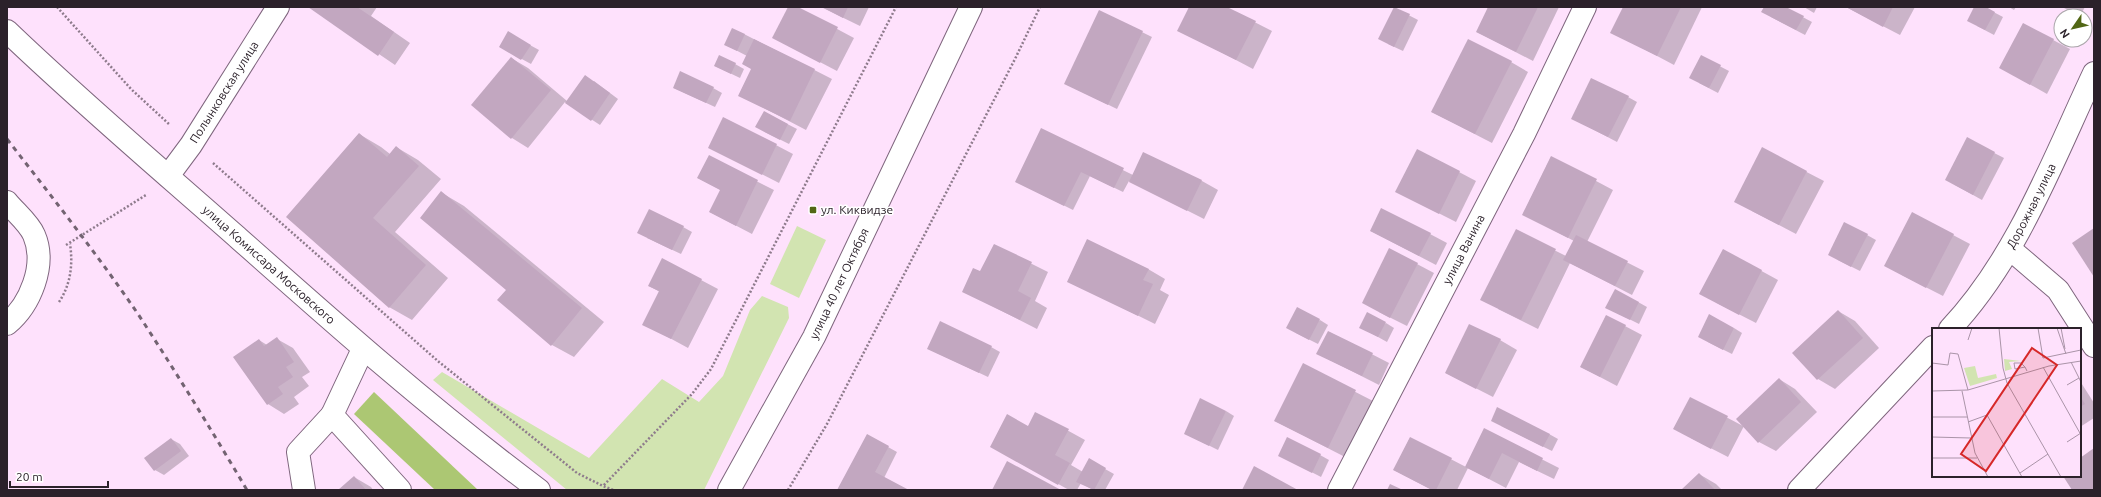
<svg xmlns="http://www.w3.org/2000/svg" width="2101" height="497" viewBox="0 0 2101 497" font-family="Ubuntu,sans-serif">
  <rect width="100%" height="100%" fill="#fee1fc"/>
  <g fill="#d2e4b1">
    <path d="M797,226L826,240L799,298L770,284Z"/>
    <path d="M762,296L788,307L789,318L704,490H567L433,380L442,372L589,458L662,379L699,402L723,376L750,310Z"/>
  </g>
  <path fill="#acc773" d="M374,392L478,490H435L354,414Z"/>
  <g fill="#0003">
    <path d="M310,7H377L371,16L410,43L395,65Z"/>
    <path d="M789,7H796L854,38L837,71L774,38Z"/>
    <path d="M821,7H869L860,26Z"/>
    <path d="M1190,7H1225L1272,31L1253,69L1179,30Z"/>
    <path d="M1489,7H1559L1533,61L1477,32Z"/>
    <path d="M1624,7H1702L1674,65L1612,32Z"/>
    <path d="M1765,7H1784L1812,22L1805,35L1771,17Z"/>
    <path d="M1804,7H1817L1814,13Z"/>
    <path d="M1846,7H1915L1900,35Z"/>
    <path d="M1975,7H1984L2003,17L1994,35L1977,26Z"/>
    <path d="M2009,7H2016L2014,10Z"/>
    <path d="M2062,7H2085L2080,16Z"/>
    <path d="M1395,8L1418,20L1403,51L1388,44Z"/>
    <path d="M1099,11L1152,37L1117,109L1074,88Z"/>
    <path d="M2023,24L2070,49L2047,94L2017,77Z"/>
    <path d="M508,33L539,50L531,64L500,47Z"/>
    <path d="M744,34L832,79L806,130L739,95L752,69L747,56L726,45Z"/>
    <path d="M1702,57L1729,71L1718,93L1699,83Z"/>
    <path d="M511,58L528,68L567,101L594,81L618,99L600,125L565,102L528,148L512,138Z"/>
    <path d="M1511,62L1528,72L1492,143L1432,112Z"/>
    <path d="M735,64L744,69L740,78L715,66Z"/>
    <path d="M674,88H713L722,93L715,107Z"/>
    <path d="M1628,97L1637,102L1617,142L1581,123Z"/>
    <path d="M764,112L797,129L789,144L765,132Z"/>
    <path d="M724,118L793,154L779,183L709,147Z"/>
    <path d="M1041,130L1133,175L1202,181L1218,190L1204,219L1129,181L1123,192L1090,176L1073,210L1025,186Z"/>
    <path d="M359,134L381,147L390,154L396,147L418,160L441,179L395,232L448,278L412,320L389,307L287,217Z"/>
    <path d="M1967,139L2004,158L1982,200L1955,185Z"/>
    <path d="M1762,149L1824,181L1796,234L1752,211Z"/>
    <path d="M709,157L774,190L752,234L710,212L721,190L698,178Z"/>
    <path d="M1551,157L1613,190L1587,242L1644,271L1632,295L1570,263L1538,329L1498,309L1516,231L1566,256L1574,241L1523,214Z"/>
    <path d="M1459,172L1476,181L1456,222L1397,192Z"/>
    <path d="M442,193L464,206L604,322L574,357L552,345Z"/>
    <path d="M683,227L692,232L681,254L647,238Z"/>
    <path d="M1371,231L1430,234L1447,243L1436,265Z"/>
    <path d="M1867,235L1876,240L1860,271L1838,260Z"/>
    <path d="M1953,235L1970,244L1943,296L1902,275Z"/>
    <path d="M994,245L1048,272L1035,301L1047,308L1037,329L963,291L981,273Z"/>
    <path d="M1723,250L1778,280L1756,323L1717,303Z"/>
    <path d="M1417,264L1434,273L1407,326L1379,312Z"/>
    <path d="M1148,269L1165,279L1160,290L1169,295L1155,324L1068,281Z"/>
    <path d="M701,280L718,289L688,348L644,324L660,292L649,286Z"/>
    <path d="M1638,302L1647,307L1639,324L1615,312Z"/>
    <path d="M1838,311L1855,321L1879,348L1835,389L1818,379L1793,353Z"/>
    <path d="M1606,316L1642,335L1617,386L1581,367Z"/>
    <path d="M1320,320L1328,325L1318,344L1296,333Z"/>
    <path d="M1386,323L1394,328L1387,342L1369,332Z"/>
    <path d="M1734,328L1742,333L1732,354L1708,342Z"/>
    <path d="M1329,332L1389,363L1379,385L1318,354Z"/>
    <path d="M277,339L293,348L310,372L302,377L309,386L294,397L299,404L284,414L268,404L259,340L267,345Z"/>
    <path d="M1500,340L1517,350L1493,397L1446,373Z"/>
    <path d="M991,347L1000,352L988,377L937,353Z"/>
    <path d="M1303,365L1373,401L1345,457L1275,421Z"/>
    <path d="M1779,379L1795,389L1817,412L1776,451L1759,442L1744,426L1728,457L1691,438L1690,398L1743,426Z"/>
    <path d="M2080,381L2094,403V418L2080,427Z"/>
    <path d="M1226,411L1234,416L1218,450L1194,438Z"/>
    <path d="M1036,413L1085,440L1071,465L1083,472L1089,460L1114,474L1105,490H1093L1081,483L1077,490H1069L1008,456L1028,427Z"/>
    <path d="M1501,426L1549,434L1558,439L1552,451Z"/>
    <path d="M1484,430L1559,468L1554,479L1519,462L1506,488L1468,468L1457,490H1432L1394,470L1410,438L1466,467Z"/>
    <path d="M171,439L180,444L189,456L164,475L155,470Z"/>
    <path d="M888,447L897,452L884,478L906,490H839Z"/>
    <path d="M1320,455L1329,460L1321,477L1288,460Z"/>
    <path d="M1699,474L1716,484L1722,490H1682Z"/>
    <path d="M354,477L371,487L373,490H340Z"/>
  </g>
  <g fill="#c2a7c0">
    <path d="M308,7H357L394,32L378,56Z"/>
    <path d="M788,7H798L838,27L820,63L772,38Z"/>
    <path d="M822,7H848L843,18Z"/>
    <path d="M1189,7H1227L1256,21L1236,60L1177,31Z"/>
    <path d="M1394,7L1410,14L1394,47L1378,39Z"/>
    <path d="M1488,7H1538L1516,52L1476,32Z"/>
    <path d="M1623,7H1681L1657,56L1610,33Z"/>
    <path d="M1764,7H1786L1804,16L1796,30L1761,12Z"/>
    <path d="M1846,7H1893L1883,27Z"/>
    <path d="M1974,7H1986L1995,12L1985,30L1967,21Z"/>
    <path d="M1099,10L1143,31L1108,105L1064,84Z"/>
    <path d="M2023,23L2054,39L2030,85L1999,68Z"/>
    <path d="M732,28L745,34L737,51L724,45Z"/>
    <path d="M508,31L531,45L521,60L499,47Z"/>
    <path d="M754,39L815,69L790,121L738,96L751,69L742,64Z"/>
    <path d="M1468,39L1512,61L1475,134L1431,112Z"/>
    <path d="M719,55L736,63L731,74L714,66Z"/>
    <path d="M1701,55L1721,65L1709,88L1689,78Z"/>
    <path d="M511,57L551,90L511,139L471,105Z"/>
    <path d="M680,71L714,87L706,103L673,88Z"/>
    <path d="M585,75L610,93L591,121L565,103Z"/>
    <path d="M1591,78L1629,96L1608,137L1571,119Z"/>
    <path d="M764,111L788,124L780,140L755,127Z"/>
    <path d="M723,117L777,144L762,175L708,148Z"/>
    <path d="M1041,128L1124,168L1114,188L1081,172L1064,206L1015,182Z"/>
    <path d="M359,133L387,157L396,146L419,166L373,218L426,265L389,308L286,217Z"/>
    <path d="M1967,137L1995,152L1973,195L1945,180Z"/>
    <path d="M1762,147L1807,171L1779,225L1734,202Z"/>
    <path d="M1417,149L1460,171L1439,214L1395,192Z"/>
    <path d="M1143,152L1202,180L1187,211L1129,182Z"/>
    <path d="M709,155L758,180L736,226L709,212L720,190L697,178Z"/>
    <path d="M1551,156L1597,179L1568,238L1522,215Z"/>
    <path d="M441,191L582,308L551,346L497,300L506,290L420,218Z"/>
    <path d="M1381,208L1431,233L1419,256L1370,231Z"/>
    <path d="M649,209L684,226L672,250L637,233Z"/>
    <path d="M1912,212L1954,234L1926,288L1884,266Z"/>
    <path d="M1844,222L1868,234L1851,267L1828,255Z"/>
    <path d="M2094,228V277L2072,243Z"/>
    <path d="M1516,229L1556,249L1521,320L1480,300Z"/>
    <path d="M1576,235L1628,261L1615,286L1563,260Z"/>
    <path d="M1087,239L1149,269L1143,280L1153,284L1138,316L1067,282Z"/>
    <path d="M994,244L1032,262L1018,291L1031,298L1020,320L962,292L973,268L980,271Z"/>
    <path d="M1389,248L1418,263L1390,318L1362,303Z"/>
    <path d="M1723,249L1762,270L1739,315L1699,294Z"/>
    <path d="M662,258L702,279L671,339L642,325L659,291L648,286Z"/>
    <path d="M1615,289L1639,302L1630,320L1605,308Z"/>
    <path d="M1297,307L1320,319L1309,340L1286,328Z"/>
    <path d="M1838,310L1863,338L1817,380L1792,353Z"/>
    <path d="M1367,312L1386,322L1378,337L1359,328Z"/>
    <path d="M1709,314L1734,328L1723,350L1698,337Z"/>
    <path d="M1606,315L1626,325L1600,377L1580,367Z"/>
    <path d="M940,321L992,346L979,373L927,349Z"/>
    <path d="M1469,324L1501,339L1476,389L1445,373Z"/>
    <path d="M1328,331L1373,353L1362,376L1316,354Z"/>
    <path d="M277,337L294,362L286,367L293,377L278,387L283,394L267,405L233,357L259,339L264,346Z"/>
    <path d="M1303,363L1356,390L1328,448L1274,421Z"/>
    <path d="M1779,378L1801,402L1758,443L1736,419Z"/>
    <path d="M2080,396L2085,404L2080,407Z"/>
    <path d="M1690,397L1728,416L1711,449L1673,429Z"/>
    <path d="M1200,398L1226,411L1209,446L1184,434Z"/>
    <path d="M1497,407L1550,434L1543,447L1491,421Z"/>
    <path d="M1035,412L1069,429L1055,455L1070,463L1058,485L990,447L1007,414L1028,426Z"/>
    <path d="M1484,428L1543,458L1537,471L1502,453L1489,479L1465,467Z"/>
    <path d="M867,434L889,446L875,472L909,490H837Z"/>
    <path d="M1287,437L1321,454L1312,473L1278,456Z"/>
    <path d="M1410,437L1452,458L1436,490H1432L1393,470Z"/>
    <path d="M171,438L181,451L154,471L144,458Z"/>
    <path d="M2094,448V490H2072L2063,476H2080V458Z"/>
    <path d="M1089,458L1106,468L1094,490L1076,482Z"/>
    <path d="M1007,461L1061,490H992Z"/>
    <path d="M1254,466L1298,490H1242Z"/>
    <path d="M1699,473L1715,490H1681Z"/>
    <path d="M354,476L366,490H338Z"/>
    <path d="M1390,484L1403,490H1387Z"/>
  </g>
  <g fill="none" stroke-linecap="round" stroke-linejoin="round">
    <defs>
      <g id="minor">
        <path id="s1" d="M168,176L191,145L278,7"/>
        <path d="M7,202C15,212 29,223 34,235C47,265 30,305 7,324"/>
        <path d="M2010,249L2058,290L2094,346"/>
        <path id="s2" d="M1950,329C2017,258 2053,160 2094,73"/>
        <path d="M332,415L400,490"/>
        <path d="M304,490L298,452L332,415L363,349"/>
        <path id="s3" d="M1339,490L1524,134L1585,7"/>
        <path d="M1799,490L1933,347"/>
      </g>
      <g id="major">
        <path id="s4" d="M7,31C81,102 159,168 236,236C334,323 433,411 539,490"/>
        <path id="s5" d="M729,490L814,337L971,7"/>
      </g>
    </defs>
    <use href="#minor" stroke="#7e657d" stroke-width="24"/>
    <use href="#major" stroke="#7e657d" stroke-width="24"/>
    <g stroke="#8e7b8c" stroke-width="2.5" stroke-dasharray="2 2" stroke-linecap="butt">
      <path d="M57,7L131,89L170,125"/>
      <path d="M213,163L439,362L577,473L603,486"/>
      <path d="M66,245L146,195"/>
      <path d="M59,302C71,284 73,264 70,244"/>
      <path d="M613,490L603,486L692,394L711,369L896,7"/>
      <path d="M788,490L827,424L1015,59L1040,7"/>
    </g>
    <use href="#minor" stroke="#fff" stroke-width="22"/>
    <use href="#major" stroke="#fff" stroke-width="22"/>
    <path stroke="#736372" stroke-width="3" stroke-dasharray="5 5" stroke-linecap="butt" d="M7,139C52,197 97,254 138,314C176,372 212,431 247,490"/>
  </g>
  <rect fill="#526715" stroke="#fff" stroke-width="1.5" x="809" y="206" width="8" height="8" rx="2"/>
  <g text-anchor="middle" stroke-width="3" stroke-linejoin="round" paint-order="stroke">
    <g font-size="12" fill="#2b212a" stroke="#fff">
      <text dy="4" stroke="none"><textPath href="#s1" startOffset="101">Полынковская улица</textPath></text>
      <text dy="4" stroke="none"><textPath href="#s2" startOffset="148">Дорожная улица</textPath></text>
      <text dy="4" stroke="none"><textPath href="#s3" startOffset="271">улица Ванина</textPath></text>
      <text dy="4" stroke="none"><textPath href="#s4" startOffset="351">улица Комиссара Московского</textPath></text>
      <text dy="4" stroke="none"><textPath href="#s5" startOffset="234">улица 40 лет Октября</textPath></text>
    </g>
    <g font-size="12" fill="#2b212a" stroke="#fff" text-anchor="start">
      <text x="821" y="214">ул. Киквидзе</text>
    </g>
  </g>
  <g transform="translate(1932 328)">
    <rect width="149" height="149" fill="#fee1fc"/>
    <path d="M72,31L89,33L77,34L80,41L73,43ZM43,38L46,50L64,46L65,50L38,58L32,40Z" fill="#d2e4b1"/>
    <path fill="none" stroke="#aa94a8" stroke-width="1" d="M67,0L71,40L75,55L129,149M106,0L111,30L149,22M125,0L134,26M129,0L133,21M36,12L40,0M139,34L149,54M0,35L16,37L18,25L26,26L36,62M93,39L89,35H82L83,41L93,39L95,43M111,39L149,107M135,57L147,50M0,63L36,62L117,38L149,33M30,63L43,125L56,149M0,89H35M36,94L55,87L90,149M0,109L39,110M135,114L149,105M0,130H45M88,145L116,126"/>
    <path fill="#d62828" fill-opacity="0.15" stroke="#d62828" stroke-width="2" d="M100,20L125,37L54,143L29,126Z"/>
    <rect width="149" height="149" fill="none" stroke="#2b212a" stroke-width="2"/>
  </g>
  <rect width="2101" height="497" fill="none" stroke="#2b212a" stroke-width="16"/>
  <g transform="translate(2073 28) rotate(236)"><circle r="19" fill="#ffffff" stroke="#aaa6aa"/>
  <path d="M0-3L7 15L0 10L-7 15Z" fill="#526715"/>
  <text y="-6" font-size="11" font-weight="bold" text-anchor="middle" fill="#2b212a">N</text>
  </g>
  <path d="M10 481v6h98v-6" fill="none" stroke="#2b212a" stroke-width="2"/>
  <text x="16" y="481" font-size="12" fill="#2b212a" stroke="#ffffff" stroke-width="3" paint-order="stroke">20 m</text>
</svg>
